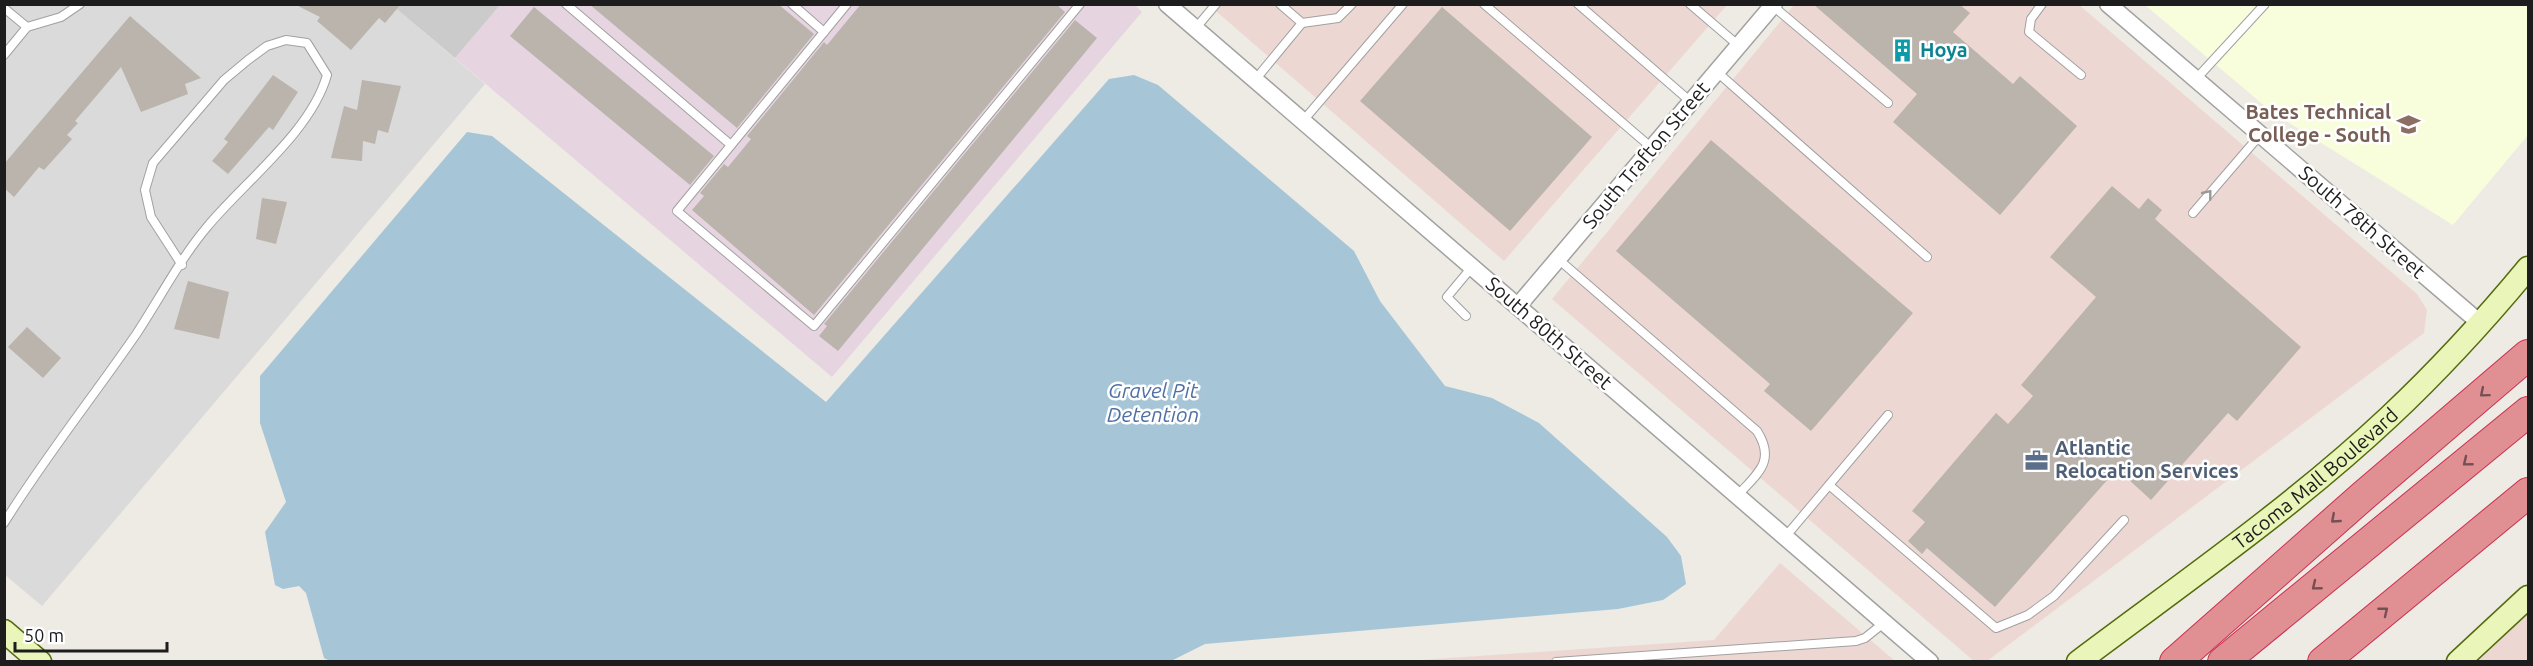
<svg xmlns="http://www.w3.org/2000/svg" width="2533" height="666" viewBox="0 0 2533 666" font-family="Ubuntu,sans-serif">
  <rect width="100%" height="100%" fill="#edebe3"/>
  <path fill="#dbdada" d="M5,5H392L485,84L42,606L5,575Z"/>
  <g fill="#edd7d3">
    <path d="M2078,4L2417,294L2427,310L2424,333L1987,661L1975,662L1552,299L1794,5Z"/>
    <path d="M1209,5H1727L1504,261Z"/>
    <path d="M1780,563L1895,661L1391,662L1714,640Z"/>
    <path d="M2528,597V661L2458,662Z"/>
  </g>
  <path fill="#e6d5e0" d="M1134,4L1142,12L832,377L455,58L500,5Z"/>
  <path fill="#f8fddc" d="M2145,5H2528V135L2453,225L2273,113Z"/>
  <path fill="#cbcbcb" d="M392,5H500L455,58Z"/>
  <path fill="#a6c6d8" d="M1134,75L1158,85L1354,251L1380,301L1445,386L1492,398L1539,423L1667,537L1681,556L1686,584L1663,600L1618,609L1205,644L1169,662L330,661L324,658L306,593L299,586L283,589L275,585L265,532L286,502L260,423V376L467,132L492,136L826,402L1109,79Z"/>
  <g fill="#bab4ad">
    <path d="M294,4H401L385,23L379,18L351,50L317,21L320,17Z"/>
    <path d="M589,4H778L814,34L737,128Z"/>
    <path d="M861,4H1056L1065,12L814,315L692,210L704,196L700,193L724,164L728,167L751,139L747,136L824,42L827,45Z"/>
    <path d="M1813,4H1959L1970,13L1953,32L2013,84L2020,76L2077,126L2000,215L1893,122L1917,94Z"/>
    <path d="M534,7L714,156L690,185L510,36Z"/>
    <path d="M1442,7L1592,137L1510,231L1360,101Z"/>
    <path d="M130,16L201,78L185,84L188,94L141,112L121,67L75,121L78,123L67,135L72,139L44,170L39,167L14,197L4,188V164Z"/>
    <path d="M1075,20L1097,38L838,351L819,336L827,326L824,324Z"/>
    <path d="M273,75L298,92L273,130L269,127L228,174L212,161L228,142L224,139Z"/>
    <path d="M362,80L401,86L388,133L378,130L375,144L363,141L362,161L331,158L344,106L357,110Z"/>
    <path d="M1711,140L1913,313L1811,431L1764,391L1770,384L1616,251Z"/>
    <path d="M2112,186L2139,209L2148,198L2162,210L2155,219L2301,347L2237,421L2228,413L2151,500L2117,469L1995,607L1927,548L1922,554L1908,541L1925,522L1912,511L1996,413L2008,424L2033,396L2021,385L2096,297L2050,257Z"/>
    <path d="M262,198L287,202L276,244L256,239Z"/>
    <path d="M188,281L229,292L219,339L174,329Z"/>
    <path d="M27,327L61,358L43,378L8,347Z"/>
  </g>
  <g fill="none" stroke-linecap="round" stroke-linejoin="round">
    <defs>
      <g id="service">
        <path d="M566,4L731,145"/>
        <path d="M792,4L824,32"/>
        <path d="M847,4L677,211L814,326L1080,4"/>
        <path d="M1280,4L1302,23"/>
        <path d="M1484,4L1652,148"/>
        <path d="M1578,4L1691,102"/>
        <path d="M1690,4L1739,46"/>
        <path d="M2042,4L2031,19L2029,32L2081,75"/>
        <path d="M1773,6L1888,103"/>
        <path d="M4,8L27,27"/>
        <path d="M1195,29L1216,4"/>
        <path d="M4,55L27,27L61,17L80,4"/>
        <path d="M1717,72L1927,257"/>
        <path d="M2196,79L2265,4"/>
        <path d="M1255,80L1302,23L1338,18L1352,4"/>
        <path d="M1302,122L1403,4"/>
        <path d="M2193,213L2260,135"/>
        <path d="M1558,259L1757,431C1776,461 1758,473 1738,495"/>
        <path d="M1466,316L1447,297L1472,267"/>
        <path d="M1829,485L1996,628L2028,615L2054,596L2124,520"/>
        <path d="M4,523C45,457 93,397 137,333C160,298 180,259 207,227C244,182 311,132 327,75L307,43L286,40L267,46L248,60L224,80L153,163L145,190L151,217L182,265"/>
        <path d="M1786,536L1888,415"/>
        <path d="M1556,662L1856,641L1865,638L1885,622"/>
      </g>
      <g id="minor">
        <path d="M1167,4L1930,662"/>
        <path d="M2108,4L2480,323"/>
        <path d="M1518,306L1774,4"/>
      </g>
      <g id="secondary">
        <path d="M4,631L40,662"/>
        <path id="s1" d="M2078,662C2183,583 2293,507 2389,417C2438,371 2485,320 2528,268"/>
        <path d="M2458,662L2528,597"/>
      </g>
      <g id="motorway">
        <path d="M2175,662L2363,496L2528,355"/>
        <path d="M2223,662L2528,412"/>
        <path d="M2323,662L2528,493"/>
      </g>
    </defs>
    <use href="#service" stroke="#a1a1a1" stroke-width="10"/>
    <use href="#minor" stroke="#a1a1a1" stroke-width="19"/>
    <use href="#secondary" stroke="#546b0c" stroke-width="25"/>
    <use href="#motorway" stroke="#cc2f50" stroke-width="32"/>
    <use href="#service" stroke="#fff" stroke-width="8"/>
    <use href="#minor" stroke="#fff" stroke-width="16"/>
    <use href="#secondary" stroke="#eaf5b9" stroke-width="22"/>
    <use href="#motorway" stroke="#e08f93" stroke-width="30"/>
  </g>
  <defs><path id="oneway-chevron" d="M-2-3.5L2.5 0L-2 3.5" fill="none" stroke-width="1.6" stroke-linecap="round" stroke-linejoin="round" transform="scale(1.5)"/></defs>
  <use stroke="#999" href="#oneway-chevron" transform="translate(2208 194) rotate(-51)"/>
  <g stroke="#755052">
    <use href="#oneway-chevron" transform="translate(2484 393) rotate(140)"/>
    <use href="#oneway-chevron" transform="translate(2467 462) rotate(141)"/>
    <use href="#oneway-chevron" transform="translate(2335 519) rotate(139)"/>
    <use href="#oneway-chevron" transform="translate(2316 586) rotate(141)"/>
    <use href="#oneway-chevron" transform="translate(2384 611) rotate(-39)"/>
  </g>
  <defs>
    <symbol id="building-bare" viewBox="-9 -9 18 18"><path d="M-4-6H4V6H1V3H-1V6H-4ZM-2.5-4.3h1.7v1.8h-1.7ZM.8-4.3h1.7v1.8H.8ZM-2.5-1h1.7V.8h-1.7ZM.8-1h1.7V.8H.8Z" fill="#0f9aa8" stroke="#fff" stroke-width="2.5" paint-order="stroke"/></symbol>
    <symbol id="university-bare" viewBox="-9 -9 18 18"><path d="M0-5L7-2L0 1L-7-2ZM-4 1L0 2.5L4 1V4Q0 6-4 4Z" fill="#8d6e63" stroke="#fff" stroke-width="2.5" paint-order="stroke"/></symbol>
    <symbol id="office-bare" viewBox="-9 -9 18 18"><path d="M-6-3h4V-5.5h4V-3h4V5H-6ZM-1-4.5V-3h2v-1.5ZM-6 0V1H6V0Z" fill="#5c6f8a" stroke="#fff" stroke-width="2.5" paint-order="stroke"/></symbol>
  </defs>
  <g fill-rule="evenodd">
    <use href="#building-bare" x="1886" y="34" width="33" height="33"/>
    <use href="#university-bare" x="2392" y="108" width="33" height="33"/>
    <use href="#office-bare" x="2020" y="444" width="33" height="33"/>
  </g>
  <g text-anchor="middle" stroke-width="5" stroke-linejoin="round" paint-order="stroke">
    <g font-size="20" font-weight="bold" fill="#0d838f" stroke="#fff" text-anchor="start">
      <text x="1920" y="57">Hoya</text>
    </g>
    <g font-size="20" font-weight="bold" fill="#785e54" stroke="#fff" text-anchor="end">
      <text x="2391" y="119">Bates Technical<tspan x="2391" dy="23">College - South</tspan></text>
    </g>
    <g font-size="20" fill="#1d1d1d" stroke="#fff">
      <text transform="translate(1646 155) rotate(-50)" y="7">South Trafton Street</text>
      <text transform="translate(2362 222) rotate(41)" y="7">South 78th Street</text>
      <text transform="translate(1549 333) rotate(41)" y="7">South 80th Street</text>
      <text dy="7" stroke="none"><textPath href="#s1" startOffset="300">Tacoma Mall Boulevard</textPath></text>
    </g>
    <g font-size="20" font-weight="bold" fill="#4e5e75" stroke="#fff" text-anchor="start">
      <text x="2055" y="455">Atlantic<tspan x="2055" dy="23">Relocation Services</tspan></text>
    </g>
    <g font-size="21" font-style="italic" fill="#506fa5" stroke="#fff">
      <text x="1153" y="398">Gravel Pit<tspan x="1153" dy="24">Detention</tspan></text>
    </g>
  </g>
  <rect width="2533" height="666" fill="none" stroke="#1d1d1d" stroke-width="12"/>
  <path d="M15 642v9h152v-9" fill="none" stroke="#1d1d1d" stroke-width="3"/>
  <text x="24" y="642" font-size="18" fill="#1d1d1d" stroke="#ffffff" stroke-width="4.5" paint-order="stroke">50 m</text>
</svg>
